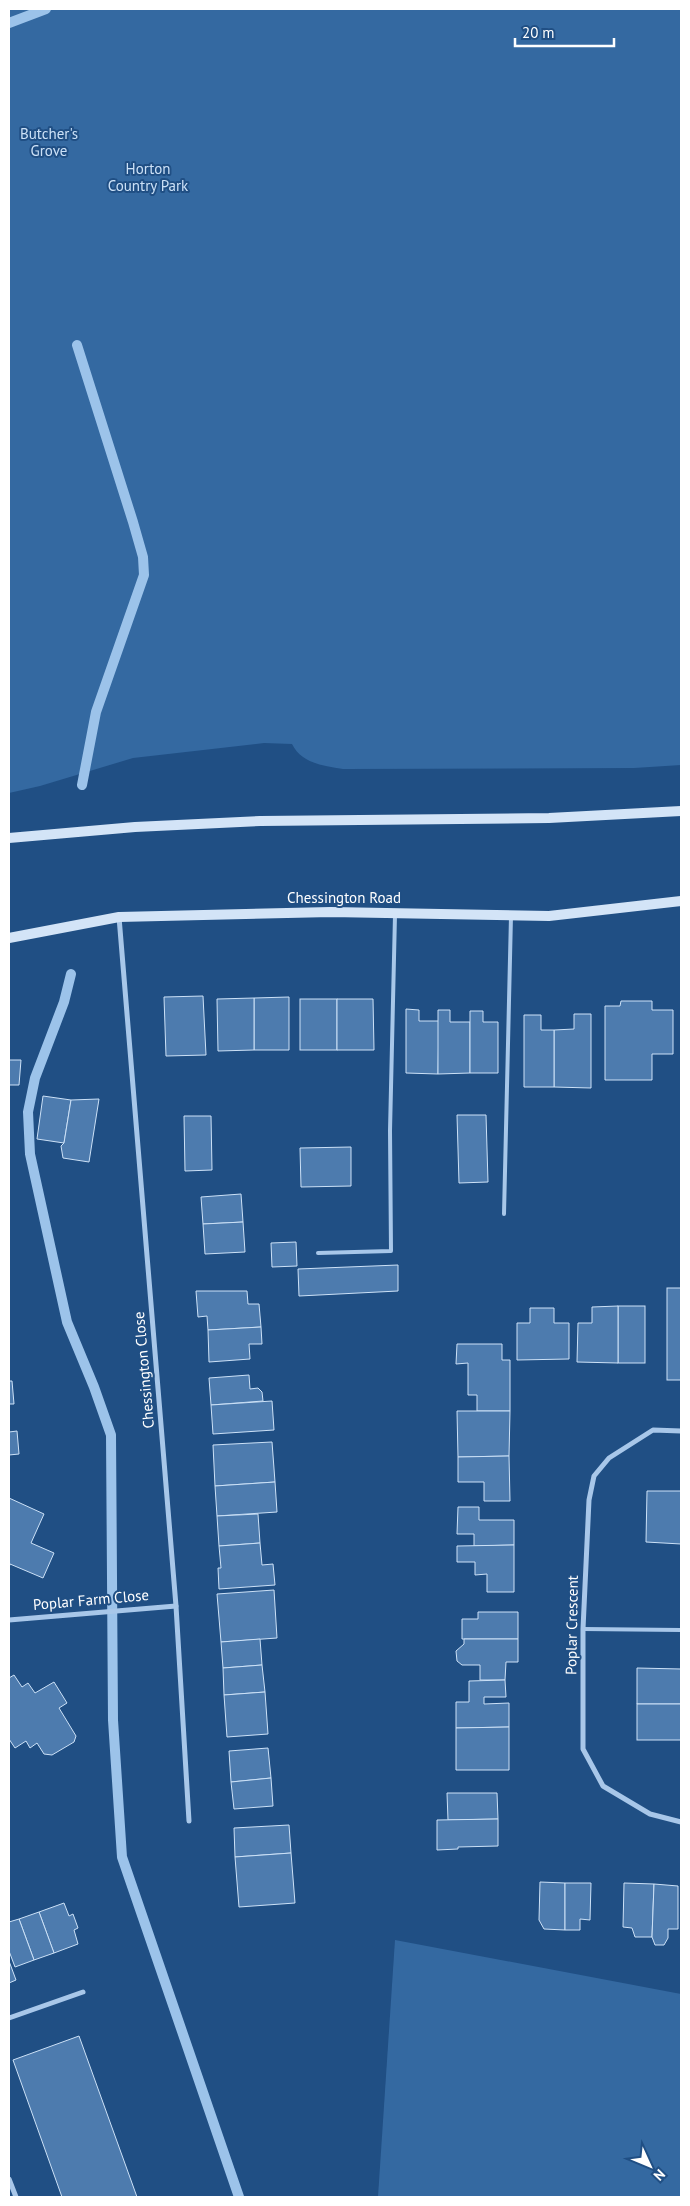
<svg xmlns="http://www.w3.org/2000/svg" width="690" height="2206" viewBox="0 0 690 2206" font-family="'PT Sans',sans-serif">
  <rect width="100%" height="100%" fill="#204f84"/>
  <g fill="#3469a1">
    <path d="M9,9H681V765L634,768L343,769C323,766 301,763 292,744L264,743L133,758L40,786L9,793Z"/>
    <path d="M395,1940L681,1994V2197H378Z"/>
  </g>
  <g fill="none" stroke-linecap="round" stroke-linejoin="round">
    <g stroke="#9cc3ea" stroke-width="10">
      <path d="M9,23L46,9"/>
      <path d="M77,345L133,522L143,557L144,575L96,712L82,785"/>
      <path d="M71,974L64,1002L35,1078L28,1112L30,1154L67,1322L94,1387L111,1435L113,1720L122,1857L239,2197"/>
    </g>
  </g>
  <g fill="#4d7bae" stroke="#cce1f7">
    <path d="M203,996L206,1055L166,1056L164,997Z"/>
    <path d="M289,997V1050H254V998Z"/>
    <path d="M254,998V1050L218,1051L217,999Z"/>
    <rect x="300" y="999" width="37" height="51"/>
    <path d="M337,999H373L374,1050H337Z"/>
    <path d="M621,1001H652V1010H673V1054H652V1080H605V1006H620Z"/>
    <path d="M406,1009L419,1010V1021H439L438,1074L406,1073Z"/>
    <path d="M438,1010H450V1022H470V1073L438,1074Z"/>
    <path d="M470,1011H483V1022H498V1073H470Z"/>
    <path d="M574,1014H591V1088L554,1087V1030L574,1029Z"/>
    <path d="M524,1015H541V1030H554V1087H524Z"/>
    <path d="M9,1060H21L19,1085H9Z"/>
    <path d="M43,1096L71,1100L64,1143L37,1139Z"/>
    <path d="M99,1099L89,1162L63,1158L61,1146L64,1143L71,1100Z"/>
    <path d="M457,1115H486L488,1182L459,1183Z"/>
    <path d="M184,1116H211L212,1170L185,1171Z"/>
    <path d="M351,1147V1186L301,1187L300,1148Z"/>
    <path d="M241,1194L243,1222L203,1224L201,1197Z"/>
    <path d="M243,1222L245,1252L205,1254L203,1224Z"/>
    <path d="M296,1242L297,1266L272,1267L271,1243Z"/>
    <path d="M398,1265V1291L299,1296L298,1269Z"/>
    <rect x="667" y="1288" width="14" height="92"/>
    <path d="M196,1291H247L248,1304H259L261,1327L208,1330L207,1316L198,1317Z"/>
    <rect x="618" y="1306" width="27" height="57"/>
    <path d="M618,1306V1363L577,1362L578,1323H592V1307Z"/>
    <path d="M530,1308H554V1323H569V1359L517,1360V1323H530Z"/>
    <path d="M261,1327L262,1344H249L250,1359L209,1362L208,1330Z"/>
    <path d="M457,1344H502V1360H510V1411H477V1395H468V1363L456,1364Z"/>
    <path d="M249,1375L250,1389L258,1388L262,1392L263,1401L211,1405L209,1378Z"/>
    <path d="M9,1381H12L14,1404H9Z"/>
    <path d="M272,1401L274,1430L213,1434L211,1405Z"/>
    <path d="M457,1411H510L509,1456L458,1457Z"/>
    <path d="M17,1431L19,1454L9,1455V1432Z"/>
    <path d="M272,1442L275,1482L215,1486L213,1445Z"/>
    <path d="M509,1456L510,1501H484V1482H458V1457Z"/>
    <path d="M275,1482L277,1512L217,1516L215,1486Z"/>
    <path d="M647,1491H681V1544L646,1542Z"/>
    <path d="M9,1498L44,1514L31,1543L54,1553L43,1578L10,1564L9,1568Z"/>
    <path d="M458,1507H479V1520H514V1545L474,1546V1534H457Z"/>
    <path d="M258,1514L260,1543L219,1546L217,1516Z"/>
    <path d="M260,1543L262,1565L273,1564L275,1585L219,1589L218,1568H221L219,1546Z"/>
    <path d="M514,1545V1592H487V1574L475,1575V1562H457V1546Z"/>
    <path d="M274,1590L277,1638L221,1642L217,1594Z"/>
    <path d="M478,1612H518V1639H462V1619H478Z"/>
    <path d="M260,1639L262,1665L223,1668L221,1642Z"/>
    <path d="M464,1639H518V1662H506L505,1680H480V1665H462L457,1661L456,1651L464,1644Z"/>
    <path d="M262,1665L265,1692L224,1695L223,1668Z"/>
    <path d="M637,1668L681,1669V1704H637Z"/>
    <path d="M14,1675L22,1687L28,1683L35,1693L54,1682L67,1703L59,1708L76,1736L74,1742L52,1755L44,1754L37,1743L30,1748L26,1741L15,1748L9,1739V1678Z"/>
    <path d="M505,1680L506,1697H484V1704L509,1703V1727L456,1728V1702H469V1681Z"/>
    <path d="M265,1692L268,1734L227,1737L224,1695Z"/>
    <rect x="637" y="1704" width="44" height="36"/>
    <path d="M509,1727V1770H456V1728Z"/>
    <path d="M268,1748L271,1778L231,1782L229,1751Z"/>
    <path d="M271,1778L273,1806L234,1809L231,1782Z"/>
    <path d="M447,1793H497L498,1819L448,1820Z"/>
    <path d="M498,1819V1846L458,1847V1849L437,1850V1820Z"/>
    <path d="M289,1825L291,1853L235,1857L234,1828Z"/>
    <path d="M291,1853L295,1903L239,1907L235,1857Z"/>
    <path d="M540,1882L565,1883V1930L544,1929L539,1920Z"/>
    <path d="M565,1883H591L590,1920L580,1919V1930H565Z"/>
    <path d="M624,1883L654,1884L652,1937H635L632,1928L623,1927Z"/>
    <path d="M654,1884L678,1886V1929H668V1938L664,1945H655L652,1937Z"/>
    <path d="M64,1903L69,1916L73,1914L78,1928L74,1930L78,1944L54,1953L39,1912Z"/>
    <path d="M39,1912L54,1953L34,1960L19,1919Z"/>
    <path d="M19,1919L34,1960L15,1967L9,1951V1922Z"/>
    <path d="M9,1961L16,1980L9,1983Z"/>
    <path d="M79,2036L137,2197H62L13,2060Z"/>
  </g>
  <g fill="none" stroke-linecap="round" stroke-linejoin="round">
    <g stroke="#a8c7e9" stroke-width="4">
      <path d="M504,1214L511,916"/>
      <path d="M318,1253L391,1251L390,1131L395,915"/>
      <path d="M583,1629L681,1630"/>
    </g>
    <g stroke="#a8c7e9" stroke-width="5">
      <path d="M119,917L176,1606L189,1821"/>
      <path d="M681,1431L653,1430L609,1458L594,1476L589,1500L583,1629V1749L603,1786L650,1814L681,1822"/>
      <path d="M9,1620L176,1606"/>
      <path d="M9,2018L83,1992"/>
      <path d="M9,2179L16,2197"/>
    </g>
    <g stroke="#d3e4f7" stroke-width="10">
      <path d="M9,838L135,827L260,821L549,818L681,811"/>
      <path d="M9,938L119,917L331,912L549,916L681,901"/>
    </g>
  </g>
  <g text-anchor="middle" stroke-width="4" stroke-linejoin="round" paint-order="stroke">
    <g font-size="15" fill="#cce1f7" stroke="#204f84">
      <text x="49" y="139">Butcher's<tspan x="49" dy="17">Grove</tspan></text>
      <text x="148" y="174">Horton<tspan x="148" dy="17">Country Park</tspan></text>
    </g>
    <g font-size="15" fill="#fff" stroke="#204f84">
      <text x="344" y="903">Chessington Road</text>
      <text transform="translate(144 1370) rotate(-95)" y="5">Chessington Close</text>
      <text transform="translate(91 1600) rotate(-5)" y="5">Poplar Farm Close</text>
      <text transform="translate(572 1625) rotate(-89)" y="5">Poplar Crescent</text>
    </g>
  </g>
  <rect width="690" height="2206" fill="none" stroke="#ffffff" stroke-width="20"/>
  <g transform="translate(650 2166) rotate(134)" stroke="#204f84" stroke-width="4" paint-order="stroke">
  <path d="M0-4L9 19L0 12L-9 19Z" fill="#ffffff"/>
  <text y="-8" font-size="14" font-weight="bold" text-anchor="middle" fill="#ffffff">N</text>
  </g>
  <path d="M515 38v8h99v-8" fill="none" stroke="#ffffff" stroke-width="2.5"/>
  <text x="522" y="38" font-size="15" fill="#ffffff" stroke="#204f84" stroke-width="4" paint-order="stroke">20 m</text>
</svg>
